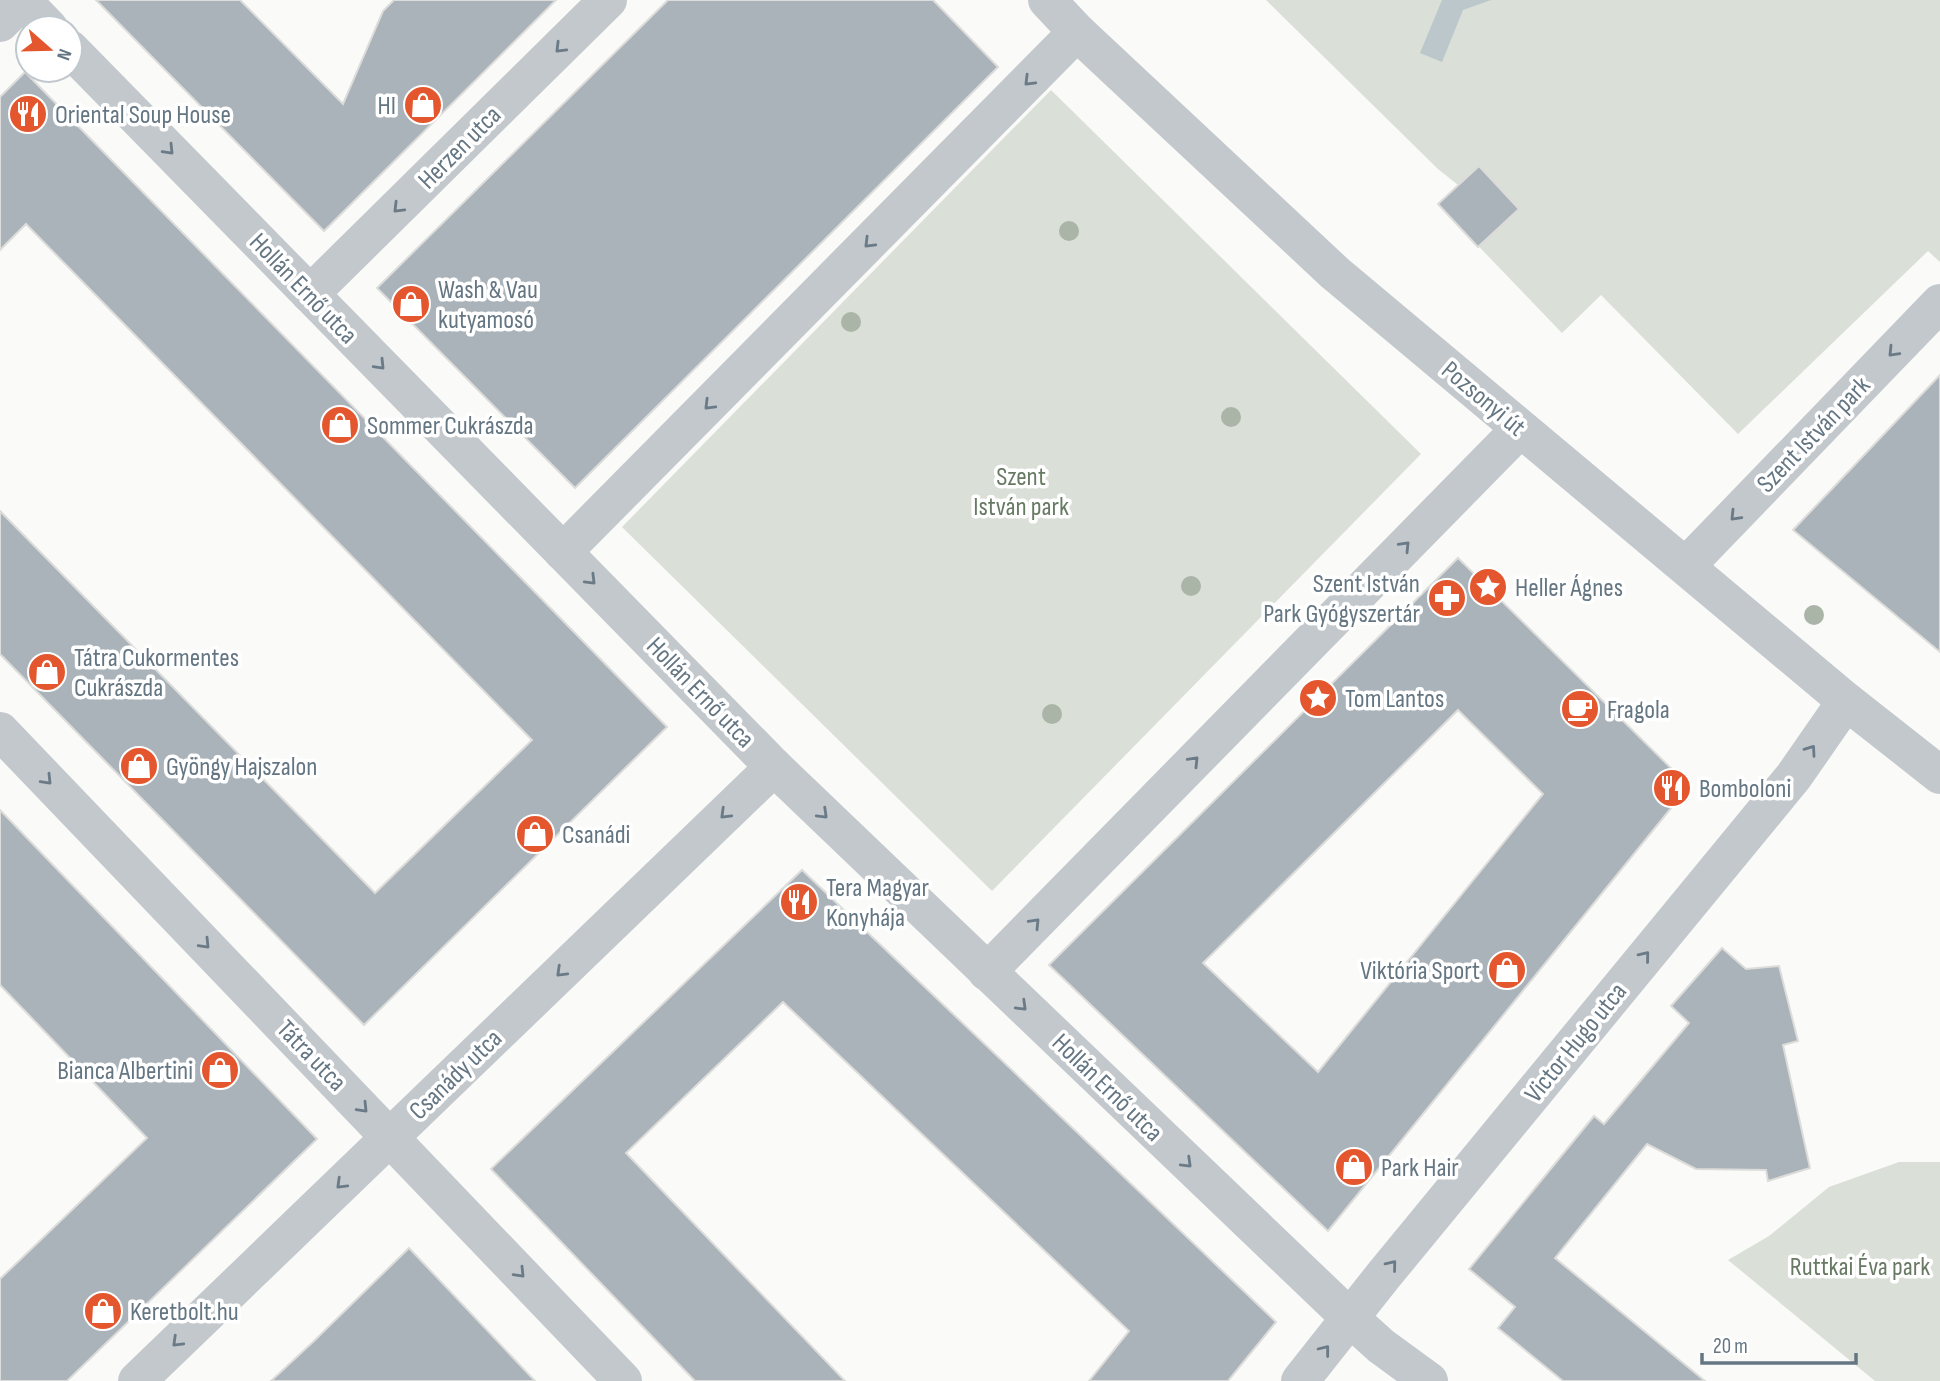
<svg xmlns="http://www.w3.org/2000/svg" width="1940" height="1381" viewBox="0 0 1940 1381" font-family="'Sofia Sans Condensed',sans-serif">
  <rect width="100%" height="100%" fill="#fafaf8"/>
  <g fill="#dadfd7">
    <path d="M1266,0H1940V262L1928,251L1738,434L1601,295L1562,333L1438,204L1458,185L1438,169Z"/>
    <path d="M1051,90L1421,454L992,891L622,527Z"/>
    <path d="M1899,1162H1940V1381H1875L1728,1260L1769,1236L1829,1187Z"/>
  </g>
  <path fill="#bbc7cb" d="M1442,0H1491L1463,10L1442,62L1420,53Z"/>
  <g fill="#aab3b9" stroke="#dcdcda" stroke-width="2" fill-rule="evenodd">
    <path d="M96,0H240L343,104L383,11L394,0H556L324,231Z"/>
    <path d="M668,0H933L998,67L575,488L377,288Z"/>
    <path d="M25,72L667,727L364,1025L0,654V511L375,893L532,740L26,224L0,250V97Z"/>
    <path d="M1479,166L1519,209L1478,247L1438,204Z"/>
    <path d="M1940,375V652L1793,530Z"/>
    <path d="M1458,558L1689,786L1328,1231L1049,965ZM1458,710L1543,794L1318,1072L1203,963Z"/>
    <path d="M0,810L317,1139L67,1381H0V1279L147,1138L0,985Z"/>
    <path d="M802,870L1276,1322L1228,1381H1089L1129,1331L783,1002L626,1153L845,1381H695L491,1169Z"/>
    <path d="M1722,948L1746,969L1779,966L1798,1041L1783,1045L1810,1168L1768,1181L1766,1170L1696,1169L1647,1144L1555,1258L1705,1381H1563L1498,1328L1515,1307L1469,1269L1594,1116L1604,1124L1689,1023L1671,1006Z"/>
    <path d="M409,1248L535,1381H271L314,1341Z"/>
  </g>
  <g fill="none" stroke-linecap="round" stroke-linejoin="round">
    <g stroke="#c3c8cc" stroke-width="38">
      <path d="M22,0L49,28"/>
      <path d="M1047,0L1077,32L1335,273L1846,701L1940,775"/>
      <path d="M0,23L23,0"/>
      <path d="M70,49L774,767L1350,1318L1381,1346L1429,1381"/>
      <path d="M310,294L608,0"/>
      <path d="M563,552L1077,32"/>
      <path d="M1686,566L1940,303"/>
      <path d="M0,731L623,1381"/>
      <path d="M987,972L1520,429"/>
      <path d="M137,1381L774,767"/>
      <path d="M1300,1381L1383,1276L1794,776L1846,701"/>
    </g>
  </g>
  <g fill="#aab4a7">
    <circle cx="1069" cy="231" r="10"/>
    <circle cx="851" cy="322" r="10"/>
    <circle cx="1231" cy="417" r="10"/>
    <circle cx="1191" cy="586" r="10"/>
    <circle cx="1814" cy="615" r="10"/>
    <circle cx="1052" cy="714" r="10"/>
  </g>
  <defs><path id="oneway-chevron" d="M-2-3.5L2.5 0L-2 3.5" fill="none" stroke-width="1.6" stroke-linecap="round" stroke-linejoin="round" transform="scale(1.75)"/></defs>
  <g stroke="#6a7a87">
    <use href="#oneway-chevron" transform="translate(560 48) rotate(135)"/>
    <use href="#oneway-chevron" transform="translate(1029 81) rotate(135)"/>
    <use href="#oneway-chevron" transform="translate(169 150) rotate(46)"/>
    <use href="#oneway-chevron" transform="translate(398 208) rotate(135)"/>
    <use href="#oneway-chevron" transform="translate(869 243) rotate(135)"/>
    <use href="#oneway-chevron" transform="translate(1893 352) rotate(134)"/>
    <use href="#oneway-chevron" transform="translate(380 365) rotate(46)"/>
    <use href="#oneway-chevron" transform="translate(709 405) rotate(135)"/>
    <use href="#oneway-chevron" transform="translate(1735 516) rotate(134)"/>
    <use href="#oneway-chevron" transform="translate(1405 546) rotate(-46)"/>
    <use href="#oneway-chevron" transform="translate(591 580) rotate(45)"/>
    <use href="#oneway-chevron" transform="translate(1811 750) rotate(-55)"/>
    <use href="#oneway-chevron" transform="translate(1194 761) rotate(-46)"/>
    <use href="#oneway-chevron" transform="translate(47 780) rotate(46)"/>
    <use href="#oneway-chevron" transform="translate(725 814) rotate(136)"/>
    <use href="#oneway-chevron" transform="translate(823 814) rotate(44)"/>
    <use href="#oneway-chevron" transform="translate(1035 923) rotate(-46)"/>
    <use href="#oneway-chevron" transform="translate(205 944) rotate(46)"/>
    <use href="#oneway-chevron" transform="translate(1645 956) rotate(-51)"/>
    <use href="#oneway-chevron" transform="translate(561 972) rotate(136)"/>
    <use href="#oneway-chevron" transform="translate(1022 1006) rotate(44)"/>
    <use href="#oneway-chevron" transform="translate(363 1108) rotate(46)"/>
    <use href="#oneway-chevron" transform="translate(1187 1163) rotate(44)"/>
    <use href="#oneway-chevron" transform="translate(341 1184) rotate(136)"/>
    <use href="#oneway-chevron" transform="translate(1392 1265) rotate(-51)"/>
    <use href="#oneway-chevron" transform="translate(520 1273) rotate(46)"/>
    <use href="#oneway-chevron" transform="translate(177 1342) rotate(136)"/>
    <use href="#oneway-chevron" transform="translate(1325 1350) rotate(-52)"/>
  </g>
  <defs>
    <symbol id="shop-disc" viewBox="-11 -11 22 22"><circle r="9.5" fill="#e4572e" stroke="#fff"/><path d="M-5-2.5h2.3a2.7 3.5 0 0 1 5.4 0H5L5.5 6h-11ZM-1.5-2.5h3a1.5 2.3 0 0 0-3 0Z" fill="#fff"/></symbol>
    <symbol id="restaurant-disc" viewBox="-11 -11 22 22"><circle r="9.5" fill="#e4572e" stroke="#fff"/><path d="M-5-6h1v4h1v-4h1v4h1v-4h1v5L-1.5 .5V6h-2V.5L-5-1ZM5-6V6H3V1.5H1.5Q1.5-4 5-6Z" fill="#fff"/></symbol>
    <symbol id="sight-disc" viewBox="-11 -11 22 22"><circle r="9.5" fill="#e4572e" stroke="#fff"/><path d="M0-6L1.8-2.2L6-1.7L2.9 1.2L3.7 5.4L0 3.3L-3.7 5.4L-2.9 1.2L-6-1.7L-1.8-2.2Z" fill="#fff"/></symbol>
    <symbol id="pharmacy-disc" viewBox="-11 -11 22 22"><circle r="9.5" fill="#e4572e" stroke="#fff"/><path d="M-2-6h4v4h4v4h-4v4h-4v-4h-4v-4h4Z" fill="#fff"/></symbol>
    <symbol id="cafe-disc" viewBox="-11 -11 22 22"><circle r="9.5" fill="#e4572e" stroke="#fff"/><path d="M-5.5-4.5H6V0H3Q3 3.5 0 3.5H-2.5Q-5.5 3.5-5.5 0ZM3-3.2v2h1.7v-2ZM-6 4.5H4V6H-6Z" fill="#fff"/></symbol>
  </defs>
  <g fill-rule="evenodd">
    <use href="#shop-disc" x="401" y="83" width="44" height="44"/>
    <use href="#restaurant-disc" x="6" y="92" width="44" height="44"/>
    <use href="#shop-disc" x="389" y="282" width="44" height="44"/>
    <use href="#shop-disc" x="318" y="403" width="44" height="44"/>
    <use href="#sight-disc" x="1466" y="565" width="44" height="44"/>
    <use href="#pharmacy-disc" x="1425" y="576" width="44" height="44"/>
    <use href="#shop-disc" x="25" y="650" width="44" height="44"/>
    <use href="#sight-disc" x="1296" y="676" width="44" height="44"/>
    <use href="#cafe-disc" x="1558" y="687" width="44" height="44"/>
    <use href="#shop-disc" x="117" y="744" width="44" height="44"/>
    <use href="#restaurant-disc" x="1650" y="766" width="44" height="44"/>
    <use href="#shop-disc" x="513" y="812" width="44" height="44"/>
    <use href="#restaurant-disc" x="777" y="880" width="44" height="44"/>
    <use href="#shop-disc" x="1485" y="948" width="44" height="44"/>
    <use href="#shop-disc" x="198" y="1048" width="44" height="44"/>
    <use href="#shop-disc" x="1332" y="1145" width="44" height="44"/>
    <use href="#shop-disc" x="81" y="1289" width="44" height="44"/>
  </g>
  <g text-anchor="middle" stroke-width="7" stroke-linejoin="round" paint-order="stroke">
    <g font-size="26" fill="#657683" stroke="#fff" text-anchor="start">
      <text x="396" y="114" text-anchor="end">HI</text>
      <text x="55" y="123">Oriental Soup House</text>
      <text x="438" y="298">Wash &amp; Vau<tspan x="438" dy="30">kutyamosó</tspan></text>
      <text x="367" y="434">Sommer Cukrászda</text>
      <text x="1420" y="592" text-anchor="end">Szent István<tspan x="1420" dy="30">Park Gyógyszertár</tspan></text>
      <text x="1515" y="596">Heller Ágnes</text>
      <text x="74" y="666">Tátra Cukormentes<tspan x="74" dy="30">Cukrászda</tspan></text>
      <text x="1345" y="707">Tom Lantos</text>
      <text x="1607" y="718">Fragola</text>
      <text x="166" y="775">Gyöngy Hajszalon</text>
      <text x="1699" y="797">Bomboloni</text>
      <text x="562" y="843">Csanádi</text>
      <text x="826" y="896">Tera Magyar<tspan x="826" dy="30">Konyhája</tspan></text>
      <text x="1480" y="979" text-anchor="end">Viktória Sport</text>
      <text x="193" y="1079" text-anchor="end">Bianca Albertini</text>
      <text x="1381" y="1176">Park Hair</text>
      <text x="130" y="1320">Keretbolt.hu</text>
    </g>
    <g font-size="26" fill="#657683" stroke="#fff">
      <text transform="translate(459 147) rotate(-45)" y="9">Herzen utca</text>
      <text transform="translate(304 288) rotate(46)" y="9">Hollán Ernő utca</text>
      <text transform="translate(1484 398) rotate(40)" y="9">Pozsonyi út</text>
      <text transform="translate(1813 434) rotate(-46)" y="9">Szent István park</text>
      <text transform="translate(701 692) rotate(46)" y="9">Hollán Ernő utca</text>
      <text transform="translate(1575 1042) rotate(-51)" y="9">Victor Hugo utca</text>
      <text transform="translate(312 1055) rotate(46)" y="9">Tátra utca</text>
      <text transform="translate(455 1074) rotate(-44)" y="9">Csanády utca</text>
      <text transform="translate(1108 1087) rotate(44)" y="9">Hollán Ernő utca</text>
    </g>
    <g font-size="26" fill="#687a64" stroke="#fff">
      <text x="1021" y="485">Szent<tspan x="1021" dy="30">István park</tspan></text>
      <text x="1860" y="1275">Ruttkai Éva park</text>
    </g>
  </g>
  <g transform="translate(49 49) rotate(110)"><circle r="33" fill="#ffffff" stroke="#c1c8cd" stroke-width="2"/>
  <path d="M0-5L12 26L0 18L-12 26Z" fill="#e4572e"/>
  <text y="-10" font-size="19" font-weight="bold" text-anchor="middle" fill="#657683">N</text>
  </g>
  <path d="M1702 1353v10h154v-10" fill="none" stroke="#657683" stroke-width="3.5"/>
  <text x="1713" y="1353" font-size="21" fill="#657683" stroke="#ffffff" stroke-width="5" paint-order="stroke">20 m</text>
</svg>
